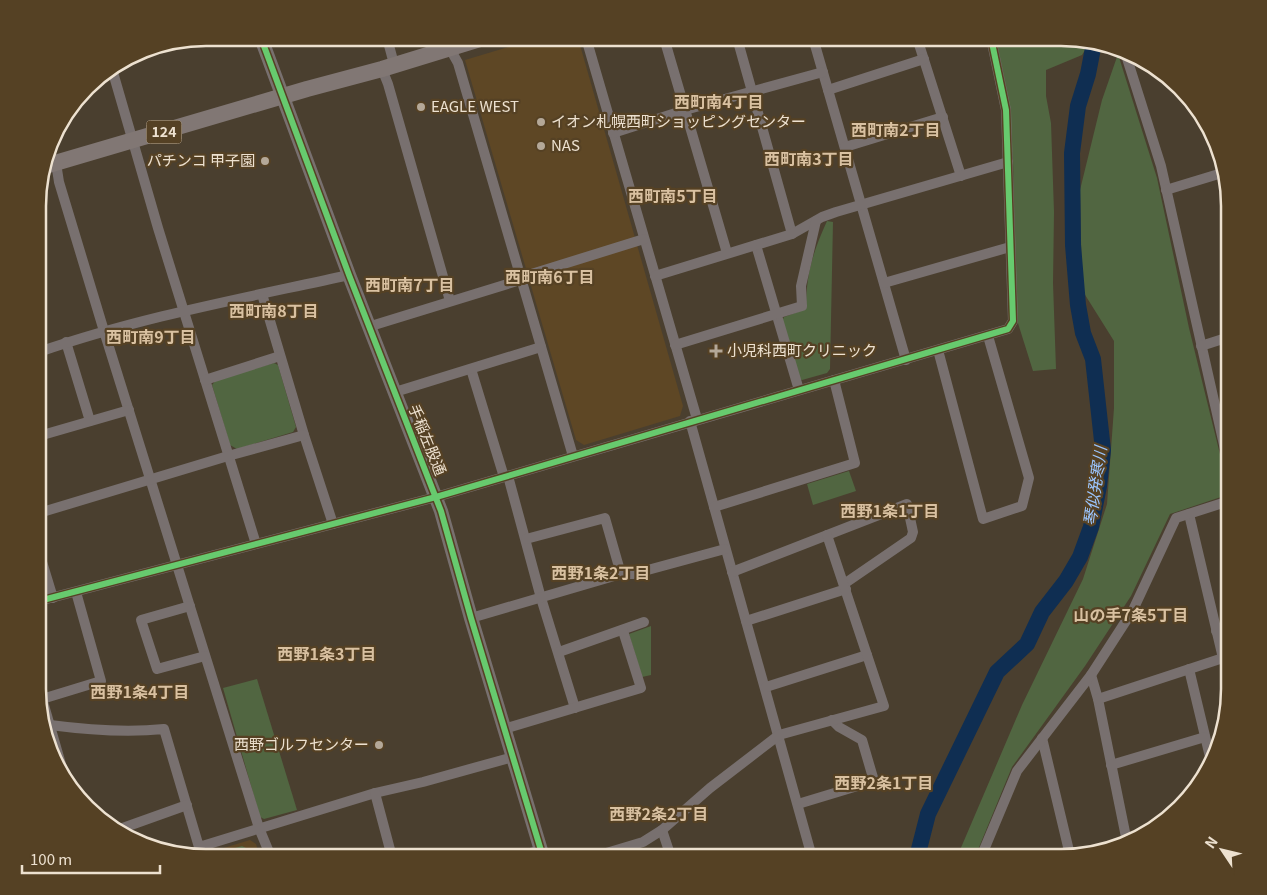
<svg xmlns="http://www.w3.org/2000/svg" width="1267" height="895" viewBox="0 0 1267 895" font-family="Georgia,'Noto Sans JP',serif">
  <rect width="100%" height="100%" fill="#4a3f2f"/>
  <g fill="#5e4725">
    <path d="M539,38H578L683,406L680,416L584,445L576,440L465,60Z"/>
    <path d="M250,840L256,844L260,857H194Z"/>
  </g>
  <g fill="#516641">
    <path d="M996,38H1071L1090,42L1082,55L1046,70V96L1051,123L1054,212L1053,283L1056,369L1033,371L1017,320L1013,161L1007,92Z"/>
    <path d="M1118,54L1157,178L1189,328L1229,491L1227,495L1170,514L1131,596L1085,666L1012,767L975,857H957L1022,705L1083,579L1107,504L1114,408V341L1082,290L1080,190L1102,100Z"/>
    <path d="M827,221L833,222L830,369L827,373L802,380L798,379L782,321L784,317L806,309C806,274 813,252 827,221Z"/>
    <path d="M274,363L278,365L296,427L293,432L237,449L230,445L212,385L216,380Z"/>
    <path d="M849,471L856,491L813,505L807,484Z"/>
    <path d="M651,626V675L642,677L629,634Z"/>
    <path d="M257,679L297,810L264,819L260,817L223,688Z"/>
    <path d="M242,846L254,852L256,857H204Z"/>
  </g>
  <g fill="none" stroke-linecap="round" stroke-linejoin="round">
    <path stroke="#0f2e52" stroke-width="16" d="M917,857L928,814L997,672L1027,644L1042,612L1066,581L1080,557L1091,527L1099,486L1103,450L1093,359L1083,333L1078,305L1073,245L1072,153L1078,106L1088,74L1094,43"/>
    <g stroke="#78706f" stroke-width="10">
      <path d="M387,38L394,64"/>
      <path d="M586,38L697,419"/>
      <path d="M664,38L727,253"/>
      <path d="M737,38L792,234"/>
      <path d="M813,38L906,360"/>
      <path d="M917,38L961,176"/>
      <path d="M449,47L458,63L573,456"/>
      <path d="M140,52L152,48"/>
      <path d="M1125,52L1161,166L1229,467"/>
      <path d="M112,69L158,228L256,544"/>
      <path d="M382,69L388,84L450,301"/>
      <path d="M828,90L924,59"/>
      <path d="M613,133L685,110L823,72"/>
      <path d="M845,147L943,117"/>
      <path d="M56,163L59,182L104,331L259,828L271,857"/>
      <path d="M1166,190L1222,173"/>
      <path d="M756,245L799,390"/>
      <path d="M655,276L792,234L822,217L836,212L1008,162"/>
      <path d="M884,283L1010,247"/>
      <path d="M262,294L304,435L333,524"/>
      <path d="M371,326L517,281L525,276L644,239"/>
      <path d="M66,342L90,421"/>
      <path d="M675,345L802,306L801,286L816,221"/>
      <path d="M1201,346L1229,337"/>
      <path d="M938,350L983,519L1022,506L1029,478L988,336"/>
      <path d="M39,352C140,317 245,298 349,275"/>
      <path d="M471,369L504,477"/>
      <path d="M205,380L280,356"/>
      <path d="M395,392L541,347"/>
      <path d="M690,421L812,857"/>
      <path d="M39,436L129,410"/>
      <path d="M508,476L541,598L575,708"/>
      <path d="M714,507L855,463L834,380"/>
      <path d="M39,513L228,456L304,435"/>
      <path d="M526,539L605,518L621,574"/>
      <path d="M39,552L53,598"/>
      <path d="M732,572L907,504L913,532L911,538L844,584"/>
      <path d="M39,601L436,497L1008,329L1013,321L1006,110L991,38"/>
      <path d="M190,606L141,620L157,669L205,656"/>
      <path d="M471,618L621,574H633L725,549"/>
      <path d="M746,621L846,589"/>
      <path d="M1216,631L1229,627"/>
      <path d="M559,652L644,622"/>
      <path d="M1189,669L1211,761"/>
      <path d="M1091,675L1098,699L1127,842"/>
      <path d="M766,687L867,655"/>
      <path d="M39,688L65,778"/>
      <path d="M42,699L101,681L76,592"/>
      <path d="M1098,699L1223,658L1189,514"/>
      <path d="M50,725C88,730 125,733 164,729L199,847L375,793L423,782L513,757"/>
      <path d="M504,729L641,688L623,631"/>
      <path d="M1042,738L1070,855"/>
      <path d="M1111,765L1205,737"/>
      <path d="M375,793L392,857"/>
      <path d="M798,804L874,781L862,740L839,727L832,720"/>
      <path d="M117,830L187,805"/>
      <path d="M662,830L671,857"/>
      <path d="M516,857L541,850"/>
      <path d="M593,857L643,842L662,830L710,788L779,735L884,706L827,535"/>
      <path d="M981,857L1017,771L1091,675L1133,610L1176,518L1229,501"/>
    </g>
    <path stroke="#78706f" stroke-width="14" d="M261,38L349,275L441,511L471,618L543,857"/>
    <path stroke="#817774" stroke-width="16" d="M45,166L307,89L382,69L483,38"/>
    <defs>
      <g id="cycleway">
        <path d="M261,38L349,275L441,511L471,618L543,857"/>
        <path d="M39,601L436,497L1008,329L1013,321L1006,110L991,38"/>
      </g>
    </defs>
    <use href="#cycleway" stroke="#554124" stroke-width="9"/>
    <use href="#cycleway" stroke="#67ca6e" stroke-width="6"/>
  </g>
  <g fill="#b4a898" stroke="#554124" stroke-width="2">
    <circle cx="421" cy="107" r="5"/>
    <circle cx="541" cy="122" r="5"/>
    <circle cx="541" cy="146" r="5"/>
    <circle cx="265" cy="161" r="5"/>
    <path d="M713.5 343.5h5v5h5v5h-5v5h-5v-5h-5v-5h5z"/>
    <circle cx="379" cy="745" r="5"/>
  </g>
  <g text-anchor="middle" stroke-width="4.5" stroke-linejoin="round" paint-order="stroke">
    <rect fill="#554124" stroke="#bfb19c" stroke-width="1" x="146.5" y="120.5" width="35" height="23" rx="4"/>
    <g font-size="14" font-weight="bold" fill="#ede1d0">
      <text x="164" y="137">124</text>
    </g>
    <g font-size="15" fill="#ede1d0" stroke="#554124" text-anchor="start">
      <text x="431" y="112">EAGLE WEST</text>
      <text x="551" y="127">イオン札幌西町ショッピングセンター</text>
      <text x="551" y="151">NAS</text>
      <text x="255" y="166" text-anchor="end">パチンコ 甲子園</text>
      <text x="727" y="356">小児科西町クリニック</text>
      <text x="369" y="750" text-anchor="end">西野ゴルフセンター</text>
    </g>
    <g font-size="15" fill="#ede1d0" stroke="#554124">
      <text transform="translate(427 440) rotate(68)" y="5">手稲左股通</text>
    </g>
    <g font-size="16" font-weight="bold" fill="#d9c1a1" stroke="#554124">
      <text x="719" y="108">西町南4丁目</text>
      <text x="896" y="136">西町南2丁目</text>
      <text x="809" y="165">西町南3丁目</text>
      <text x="673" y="202">西町南5丁目</text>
      <text x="550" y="283">西町南6丁目</text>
      <text x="410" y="291">西町南7丁目</text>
      <text x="274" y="317">西町南8丁目</text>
      <text x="151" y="343">西町南9丁目</text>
      <text x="890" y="517">西野1条1丁目</text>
      <text x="601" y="579">西野1条2丁目</text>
      <text x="1131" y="621">山の手7条5丁目</text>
      <text x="327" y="660">西野1条3丁目</text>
      <text x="140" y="698">西野1条4丁目</text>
      <text x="884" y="789">西野2条1丁目</text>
      <text x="659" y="820">西野2条2丁目</text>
    </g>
    <g font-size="16" font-style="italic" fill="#9bc5fd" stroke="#554124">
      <text transform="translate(1095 486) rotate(-82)" y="6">琴似発寒川</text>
    </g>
  </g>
  <path d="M0 0H1267V895H0ZM206 46H1061A160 160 0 0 1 1221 206V689A160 160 0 0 1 1061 849H206A160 160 0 0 1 46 689V206A160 160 0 0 1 206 46Z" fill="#554124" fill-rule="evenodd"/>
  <path fill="none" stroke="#ede1d0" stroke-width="2.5" d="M206 46H1061A160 160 0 0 1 1221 206V689A160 160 0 0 1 1061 849H206A160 160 0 0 1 46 689V206A160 160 0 0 1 206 46Z"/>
  <g transform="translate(1222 850) rotate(305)" stroke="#554124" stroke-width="4" paint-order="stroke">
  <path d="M0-4L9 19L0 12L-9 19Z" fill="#ede1d0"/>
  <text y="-8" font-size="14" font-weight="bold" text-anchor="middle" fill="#ede1d0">N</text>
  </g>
  <path d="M22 865v8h138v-8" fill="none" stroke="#ede1d0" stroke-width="2.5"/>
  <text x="30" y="865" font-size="15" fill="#ede1d0" stroke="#554124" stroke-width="4" paint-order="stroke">100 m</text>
</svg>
